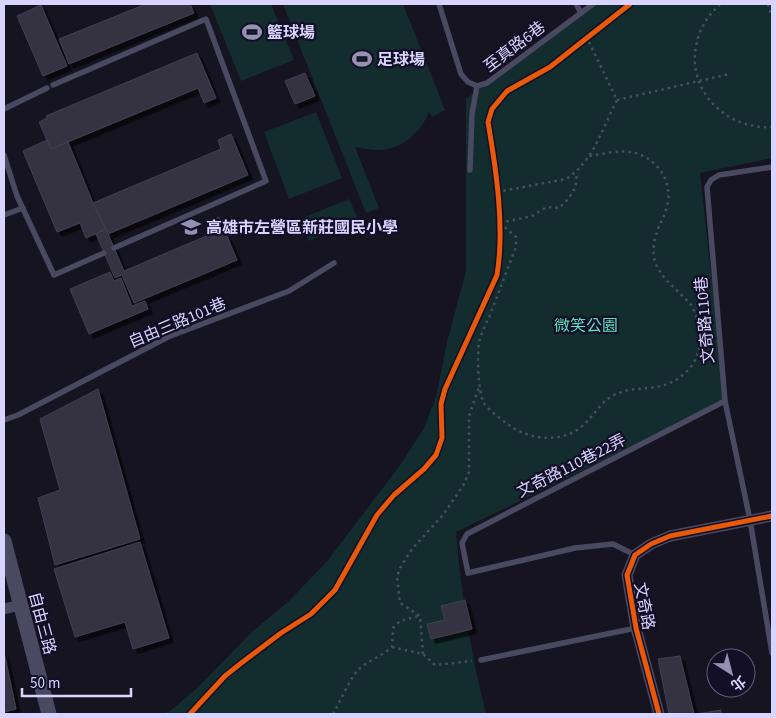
<svg xmlns="http://www.w3.org/2000/svg" width="776" height="718" viewBox="0 0 776 718" font-family="'Source Sans 3','Noto Sans TC',sans-serif">
  <defs>
    <filter id="shadow"><feDropShadow dx="4.5" dy="4.5" stdDeviation="0" flood-color="#0009"/></filter>
  </defs>
  <rect width="100%" height="100%" fill="#161421"/>
  <g fill="#132c2d">
    <path d="M210,4H271L294,60L241,81Z"/>
    <path d="M283,4H403L445,110L432,117L429,112C421,132 402,150 378,150C371,150 363,148 355,147L379,208L366,213Z"/>
    <path d="M594,4H772V158L700,173L725,401L456,532C461,594 471,654 486,714H163L170,711L196,689L253,631L290,600L328,560L401,464L424,428L436,397L447,342L466,271V99Z"/>
    <path d="M316,112L342,178L289,199L264,132Z"/>
    <path d="M349,199L359,221L309,241L300,219Z"/>
  </g>
  <g fill="#343243" stroke="#433f54" filter="url(#shadow)">
    <path d="M146,4H190L194,13L69,64L59,39Z"/>
    <path d="M41,5L67,66L43,76L17,16Z"/>
    <path d="M197,53L216,98L204,103L198,88L51,149L39,122L47,118L46,116Z"/>
    <path d="M305,73L315,96L295,104L285,81Z"/>
    <path d="M231,134L248,175L108,234L93,203L221,149L218,140Z"/>
    <path d="M47,140L51,149L68,142L93,203L106,229L86,238L80,223L57,232L23,151Z"/>
    <path d="M219,217L237,260L134,303L122,275L115,278L96,234L106,229L124,271L211,234L207,223Z"/>
    <path d="M110,272L114,281L121,278L132,306L145,301L148,309L89,334L70,289Z"/>
    <path d="M98,389L140,539L55,565L38,498L60,490L40,419Z"/>
    <path d="M140,542L169,638L133,649L125,622L75,637L54,569Z"/>
    <path d="M465,600L472,629L431,639L427,624L445,620L441,606Z"/>
    <path d="M4,652L16,709L4,712Z"/>
    <path d="M680,656L694,714H669L658,659Z"/>
    <path d="M721,710V714H697Z"/>
  </g>
  <g fill="none" stroke-linecap="round" stroke-linejoin="round">
    <g stroke="#44505f" stroke-width="2.5" stroke-dasharray="2.5 4" stroke-linecap="butt">
      <path d="M720,4C711,13 703,23 699,35C681,85 723,130 772,127"/>
      <path d="M768,4L771,14"/>
      <path d="M617,100L729,74"/>
      <path d="M497,192L566,179C593,162 603,127 617,100L587,38"/>
      <path d="M500,223L516,237V247C507,270 499,292 490,315C486,324 481,333 479,343C477,354 478,393 484,403C489,411 501,419 509,425C525,437 548,441 567,435C591,426 593,408 612,396C636,382 664,397 689,369C704,353 702,323 691,305C679,290 657,277 654,257C651,234 664,222 668,202C672,178 654,156 631,152C618,150 602,154 589,156"/>
      <path d="M500,223L532,216L547,207L559,208C569,199 579,188 576,173"/>
      <path d="M392,647L423,654L435,665L472,661"/>
      <path d="M423,654L420,616L400,603L397,577L400,568L412,549L443,515L464,484L469,472V416L479,387"/>
      <path d="M333,714C340,702 350,678 359,669C369,660 382,656 392,647L393,628L400,621L418,616"/>
    </g>
    <g stroke="#4a4962" stroke-width="5.5">
      <path d="M439,4L461,74L468,82L477,86L487,83L593,4"/>
      <path d="M576,4L581,13"/>
      <path d="M53,85L206,19L266,181L114,248"/>
      <path d="M4,109L47,88"/>
      <path d="M4,155L17,196L54,275L104,253"/>
      <path d="M772,167L719,175L711,180L707,187L725,401L750,520L772,653"/>
      <path d="M470,170L472,114L477,86"/>
      <path d="M4,215L23,208"/>
      <path d="M4,420L18,415L168,337L289,291L334,263"/>
      <path d="M635,555L613,544L575,548L468,573L462,543L467,534L725,401"/>
      <path d="M481,660L636,628"/>
    </g>
    <g stroke="#4a4962" stroke-width="11">
      <path d="M4,609L20,605"/>
      <path d="M659,714L636,628L627,575L635,555L651,544L670,536L772,516"/>
    </g>
    <path stroke="#4a4962" stroke-width="15" d="M4,541L49,714"/>
    <defs>
      <g id="cycleway">
        <path d="M190,714L225,676L240,664L281,633L311,614L335,590L377,515L394,495L424,469L436,455L442,438L441,404L445,389L497,275C505,227 496,169 488,122L492,109L507,91L550,67L630,4"/>
        <path d="M659,714L636,628L627,575L635,555L651,544L670,536L772,516"/>
      </g>
    </defs>
    <use href="#cycleway" stroke="#130f26" stroke-width="8"/>
    <use href="#cycleway" stroke="#e8590c" stroke-width="5"/>
  </g>
  <defs>
    <symbol id="stadium-bare" viewBox="-9 -9 18 18"><path d="M0-5a6.5 5 0 1 0 0 10a6.5 5 0 1 0 0-10ZM-3.5-1.8h7v3.6h-7Z" fill="#9591b1" stroke="#130f26" stroke-width="2.5" paint-order="stroke"/></symbol>
    <symbol id="school-bare" viewBox="-9 -9 18 18"><path d="M0-5L7-2L0 1L-7-2ZM-4 1L0 2.5L4 1V4Q0 6-4 4Z" fill="#9591b1" stroke="#130f26" stroke-width="2.5" paint-order="stroke"/></symbol>
  </defs>
  <g fill-rule="evenodd">
    <use href="#stadium-bare" x="238" y="18" width="28" height="28"/>
    <use href="#stadium-bare" x="348" y="45" width="28" height="28"/>
    <use href="#school-bare" x="177" y="213" width="28" height="28"/>
  </g>
  <g text-anchor="middle" stroke-width="4.5" stroke-linejoin="round" paint-order="stroke">
    <g font-size="16" font-weight="bold" fill="#d9d4ff" stroke="#130f26" text-anchor="start">
      <text x="267" y="38">籃球場</text>
      <text x="377" y="65">足球場</text>
      <text x="206" y="233">高雄市左營區新莊國民小學</text>
    </g>
    <g font-size="16" fill="#d9d4ff" stroke="#130f26">
      <text transform="translate(514 46) rotate(-37)" y="6">至真路6巷</text>
      <text transform="translate(704 320) rotate(-95)" y="6">文奇路110巷</text>
      <text transform="translate(177 322) rotate(-23)" y="6">自由三路101巷</text>
      <text transform="translate(571 465) rotate(-27)" y="6">文奇路110巷22弄</text>
      <text transform="translate(645 606) rotate(79)" y="6">文奇路</text>
      <text transform="translate(43 623) rotate(75)" y="6">自由三路</text>
    </g>
    <g font-size="16" fill="#5fe0c0" stroke="#130f26">
      <text x="586" y="331">微笑公園</text>
    </g>
  </g>
  <rect width="776" height="718" fill="none" stroke="#d9d4ff" stroke-width="10"/>
  <g transform="translate(731 673) rotate(144)"><circle r="24" fill="#130f26" stroke="#625e7d"/>
  <path d="M0-4L9 19L0 12L-9 19Z" fill="#9591b1"/>
  <text y="-8" font-size="14" font-weight="bold" text-anchor="middle" fill="#d9d4ff">北</text>
  </g>
  <path d="M22 688v8h109v-8" fill="none" stroke="#d9d4ff" stroke-width="2.5"/>
  <text x="30" y="688" font-size="15" fill="#d9d4ff" stroke="#130f26" stroke-width="4" paint-order="stroke">50 m</text>
</svg>
